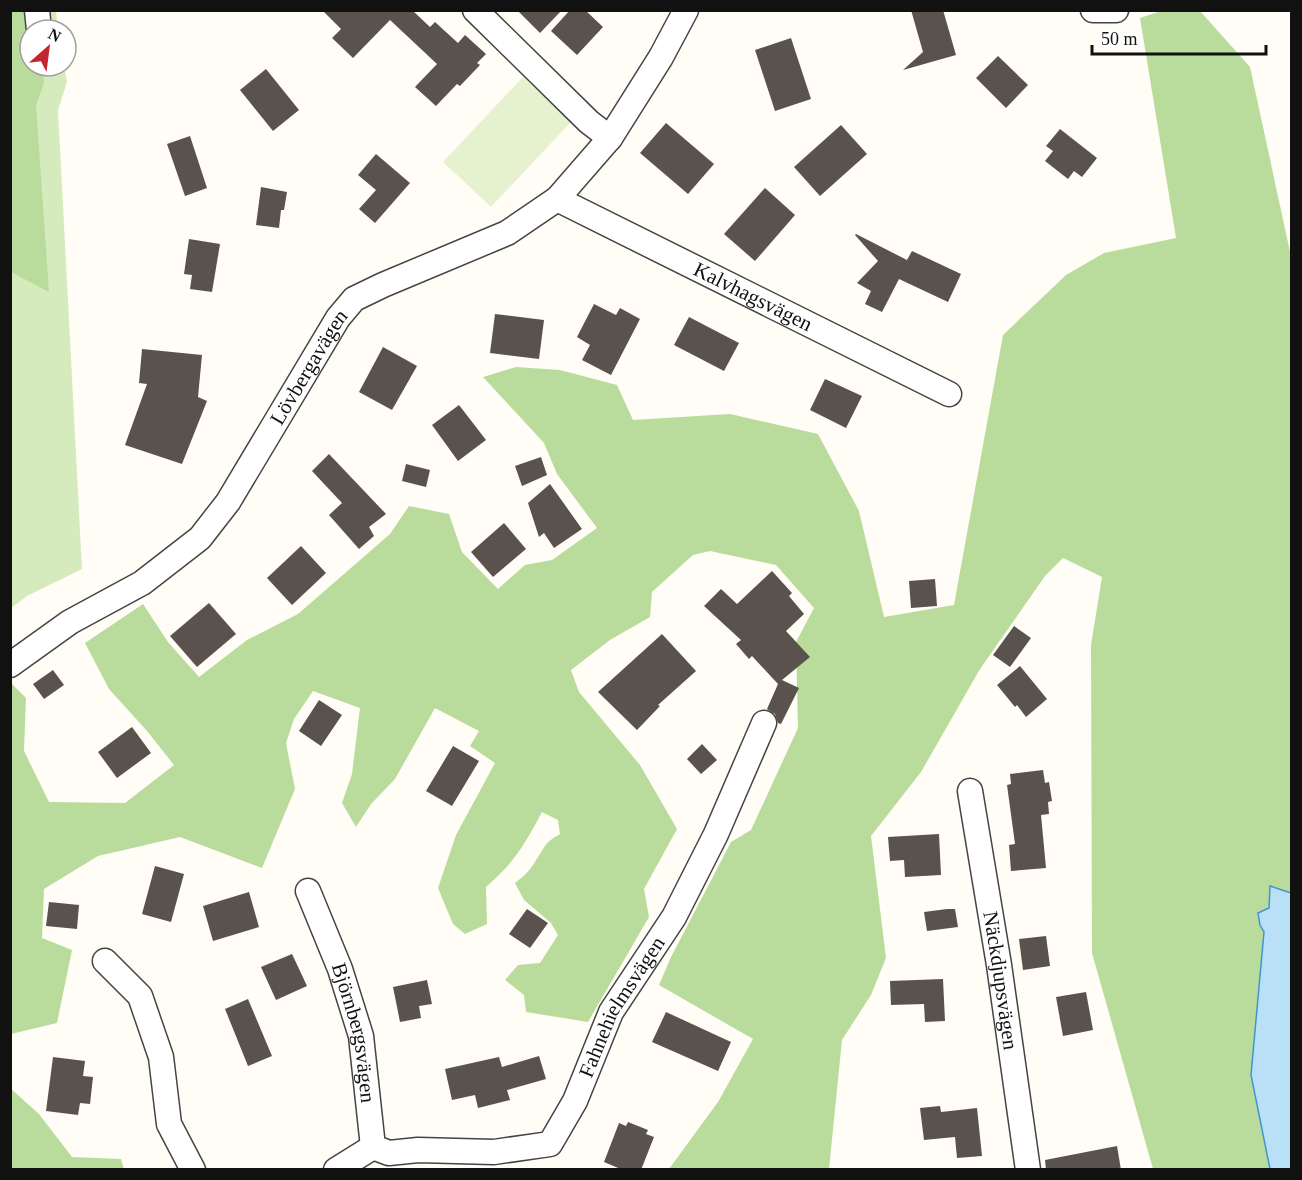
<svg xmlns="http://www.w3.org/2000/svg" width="1302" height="1180" viewBox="0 0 1302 1180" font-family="Georgia,serif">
  <rect width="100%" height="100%" fill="#fffdf5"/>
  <path fill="#d5ebbd" d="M11,11H56L58,30H30V66H64L67,82L58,110L82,569L27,596L11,608Z"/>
  <g fill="#b9dc9c">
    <path d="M10,11H37L30,30V66H42L44,83L36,105L49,292L11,272Z"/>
    <path d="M1161,11H1200L1250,67L1292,261L1291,1169H1153L1092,953L1091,645L1102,577L1063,558L1045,576L980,669L921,772L871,836L886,958L871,995L842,1040L829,1169H669L718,1102L753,1039L659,985L671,957L731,842L751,830L798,728L796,642L814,608L776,565L710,551L693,555L652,592L650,617L610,640L571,670L579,692L640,765L677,829L644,889L649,917L588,1022L526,1012L524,995L505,980L518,965L540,963L558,935L551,923L524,900L515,883C533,870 534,862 545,846C548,841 555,837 560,834L558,820L542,812C525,844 514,863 486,887L487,924L465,934L453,924L438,888L456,835L495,763L470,746L479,731L435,708L395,779L371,804L356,827L342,803L352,774L360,708L313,691L294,719L286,743L295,789L262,868L180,837L98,856L44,889L42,938L72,950L57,1023L11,1034L10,682L26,698L24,751L49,802L125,803L174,765L147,731L109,689L85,643L143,604L168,642L199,677L247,640L298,614L390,534L409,506L449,514L462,552L498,589L525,565L552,560L597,528L557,474L544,443L483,377L516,367L560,370L617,385L633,420L730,414L818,434L859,511L884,617L954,605L1003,335L1066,275L1104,253L1176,238L1140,18Z"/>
    <path d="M10,1088L39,1114L72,1157L121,1159L124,1169H11Z"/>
  </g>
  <path fill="#e6f2cf" d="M523,77L571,122L491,207L443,162Z"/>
  <path fill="#b9e0f7" stroke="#3f96cf" stroke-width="1.5" d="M1270,886L1291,893V1169H1270L1251,1075L1264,932L1260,925L1258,913L1269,908Z"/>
  <g fill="#5a524d">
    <path d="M322,10H412L430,27L435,22L458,43L465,35L486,54L477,63L480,65L460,86L457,84L436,106L415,87L437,64L390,20L353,58L332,38L341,29Z"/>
    <path d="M517,10H562L540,33Z"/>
    <path d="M570,10H585L603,27L577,55L551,31Z"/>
    <path d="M911,10H943L956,55L903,70L923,52Z"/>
    <path d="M791,38L811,99L775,111L755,50Z"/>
    <path d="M998,56L1028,85L1006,108L976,78Z"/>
    <path d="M266,69L299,110L273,131L240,90Z"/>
    <path d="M666,123L714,164L688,194L640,153Z"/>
    <path d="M841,125L867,154L820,196L794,167Z"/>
    <path d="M1060,129L1097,158L1082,177L1074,171L1068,179L1045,161L1053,151L1046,146Z"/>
    <path d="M190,136L207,188L185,196L167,144Z"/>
    <path d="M376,154L410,183L375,223L359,209L376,190L358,175Z"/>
    <path d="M261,187L287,192L284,210H281L279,228L256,225Z"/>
    <path d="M765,188L795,215L755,261L724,234Z"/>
    <path d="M856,234L907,260L912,251L961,274L948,302L899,279L882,312L865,304L871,291L857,283L878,261L855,235Z"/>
    <path d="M189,239L220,244L212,292L190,289L192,275L184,274Z"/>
    <path d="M594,304L616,315L620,308L640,319L611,375L582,360L590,345L577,337Z"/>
    <path d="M495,314L544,320L539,359L490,353Z"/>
    <path d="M689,317L739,343L724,371L674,345Z"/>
    <path d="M383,347L417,366L392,410L359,392Z"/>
    <path d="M142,349L202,355L198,397L207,401L182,464L125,445L147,384L139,383Z"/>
    <path d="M825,379L862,396L846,428L810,410Z"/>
    <path d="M459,405L486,440L458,461L432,425Z"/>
    <path d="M329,454L386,514L369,527L374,536L359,549L329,515L342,503L312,471Z"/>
    <path d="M541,457L547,475L522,486L515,466Z"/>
    <path d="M406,464L430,470L426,487L402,481Z"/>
    <path d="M550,484L582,529L554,548L544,533L539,537L528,503Z"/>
    <path d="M504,523L526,549L493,577L471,552Z"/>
    <path d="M301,546L326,573L292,605L267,578Z"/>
    <path d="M772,571L792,593L789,596L804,614L786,631L810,657L782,680L799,688L781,724L778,723L775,714L767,709L778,684L752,656L749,659L736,644L741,640L704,606L721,589L737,604Z"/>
    <path d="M935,579L937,606L911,608L909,581Z"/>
    <path d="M209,603L236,634L197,667L170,636Z"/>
    <path d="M1014,626L1031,638L1010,667L993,655Z"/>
    <path d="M662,634L696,671L658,705L660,706L637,730L598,692Z"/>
    <path d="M1020,666L1047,699L1026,717L1017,705L1015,707L997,685Z"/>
    <path d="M53,670L64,685L44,699L33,684Z"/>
    <path d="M319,700L342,715L321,746L299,731Z"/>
    <path d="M132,727L151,753L117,778L98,752Z"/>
    <path d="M702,744L717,760L701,774L687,759Z"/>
    <path d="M453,746L479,761L452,806L426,791Z"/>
    <path d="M1043,770L1045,783L1049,782L1052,801L1048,802L1049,814L1041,815L1046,868L1011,871L1009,845L1015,844L1007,785L1011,784L1010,774Z"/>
    <path d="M939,834L941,875L905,877L904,860L890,861L888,837Z"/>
    <path d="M155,866L184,874L171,922L142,914Z"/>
    <path d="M249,892L259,927L213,941L203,906Z"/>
    <path d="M49,902L79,905L77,929L46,926Z"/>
    <path d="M527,909L548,923L530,948L509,934Z"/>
    <path d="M947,909H955L958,927L927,931L924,912Z"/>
    <path d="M1046,936L1050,966L1023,970L1019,939Z"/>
    <path d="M292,954L307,986L276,1000L261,967Z"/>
    <path d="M943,979L945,1021L925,1022L924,1004L891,1005L890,981Z"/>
    <path d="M427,980L432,1004L419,1006L421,1018L400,1022L393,987Z"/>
    <path d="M1086,992L1093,1030L1063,1036L1056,997Z"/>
    <path d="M248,999L272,1056L248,1066L225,1009Z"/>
    <path d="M666,1012L731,1042L718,1071L652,1042Z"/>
    <path d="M539,1056L546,1079L507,1090L510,1100L478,1108L475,1095L452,1100L445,1069L499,1057L502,1067Z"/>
    <path d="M53,1057L85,1061L83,1076L93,1077L90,1104L80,1103L78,1115L46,1111Z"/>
    <path d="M940,1106L941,1112L977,1108L982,1156L957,1158L955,1137L924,1140L920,1108Z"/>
    <path d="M628,1122L648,1130L646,1134L654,1137L641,1170H623L604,1162L619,1123L626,1126Z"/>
    <path d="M1117,1146L1121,1170H1046L1045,1160Z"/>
  </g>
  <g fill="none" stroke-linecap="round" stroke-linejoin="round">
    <defs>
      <g id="street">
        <path d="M37,10L39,30"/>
        <path d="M475,10L589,122L610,138"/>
        <path d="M1093,10H1116"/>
        <path id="s1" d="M557,199L949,394"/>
        <path id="s2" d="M10,665L70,622L142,583L200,538L228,502L338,318L354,299L383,285L507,233L557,199L610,138L661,57L686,10"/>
        <path id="s3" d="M970,791L999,965L1028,1170"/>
        <path id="s4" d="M308,891L340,969L361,1036L373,1147L389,1153L418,1150L494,1152L550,1144L575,1101L611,1012L674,917L716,834L764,723"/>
        <path d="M105,961L140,996L161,1057L169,1124L193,1170"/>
        <path d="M336,1170L373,1147"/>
      </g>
    </defs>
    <use href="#street" stroke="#444" stroke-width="27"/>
    <use href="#street" stroke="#fff" stroke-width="24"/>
  </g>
  <g text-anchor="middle" stroke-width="6" stroke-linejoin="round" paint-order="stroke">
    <g font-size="21" fill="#111" stroke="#fff">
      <text dy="7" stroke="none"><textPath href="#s1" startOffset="219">Kalvhagsvägen</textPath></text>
      <text dy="7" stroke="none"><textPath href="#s2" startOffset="432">Lövbergavägen</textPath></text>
      <text dy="7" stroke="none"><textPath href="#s3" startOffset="192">Näckdjupsvägen</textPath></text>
      <text dy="7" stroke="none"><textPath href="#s4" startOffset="600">Fahnehielmsvägen</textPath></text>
      <text dy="7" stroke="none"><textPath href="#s4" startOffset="150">Björnbergsvägen</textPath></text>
    </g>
  </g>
  <rect width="1302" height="1180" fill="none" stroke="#111111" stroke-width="24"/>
  <g transform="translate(48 48) rotate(28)"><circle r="28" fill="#ffffff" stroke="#a0a0a0" stroke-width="1.5"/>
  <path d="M0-4.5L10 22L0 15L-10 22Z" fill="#c4262e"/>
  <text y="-9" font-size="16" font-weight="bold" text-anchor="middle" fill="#111111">N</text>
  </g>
  <path d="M1092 45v9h174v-9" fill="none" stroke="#111111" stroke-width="3"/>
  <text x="1101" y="45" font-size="18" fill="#111111" stroke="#ffffff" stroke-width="4.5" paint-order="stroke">50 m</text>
</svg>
